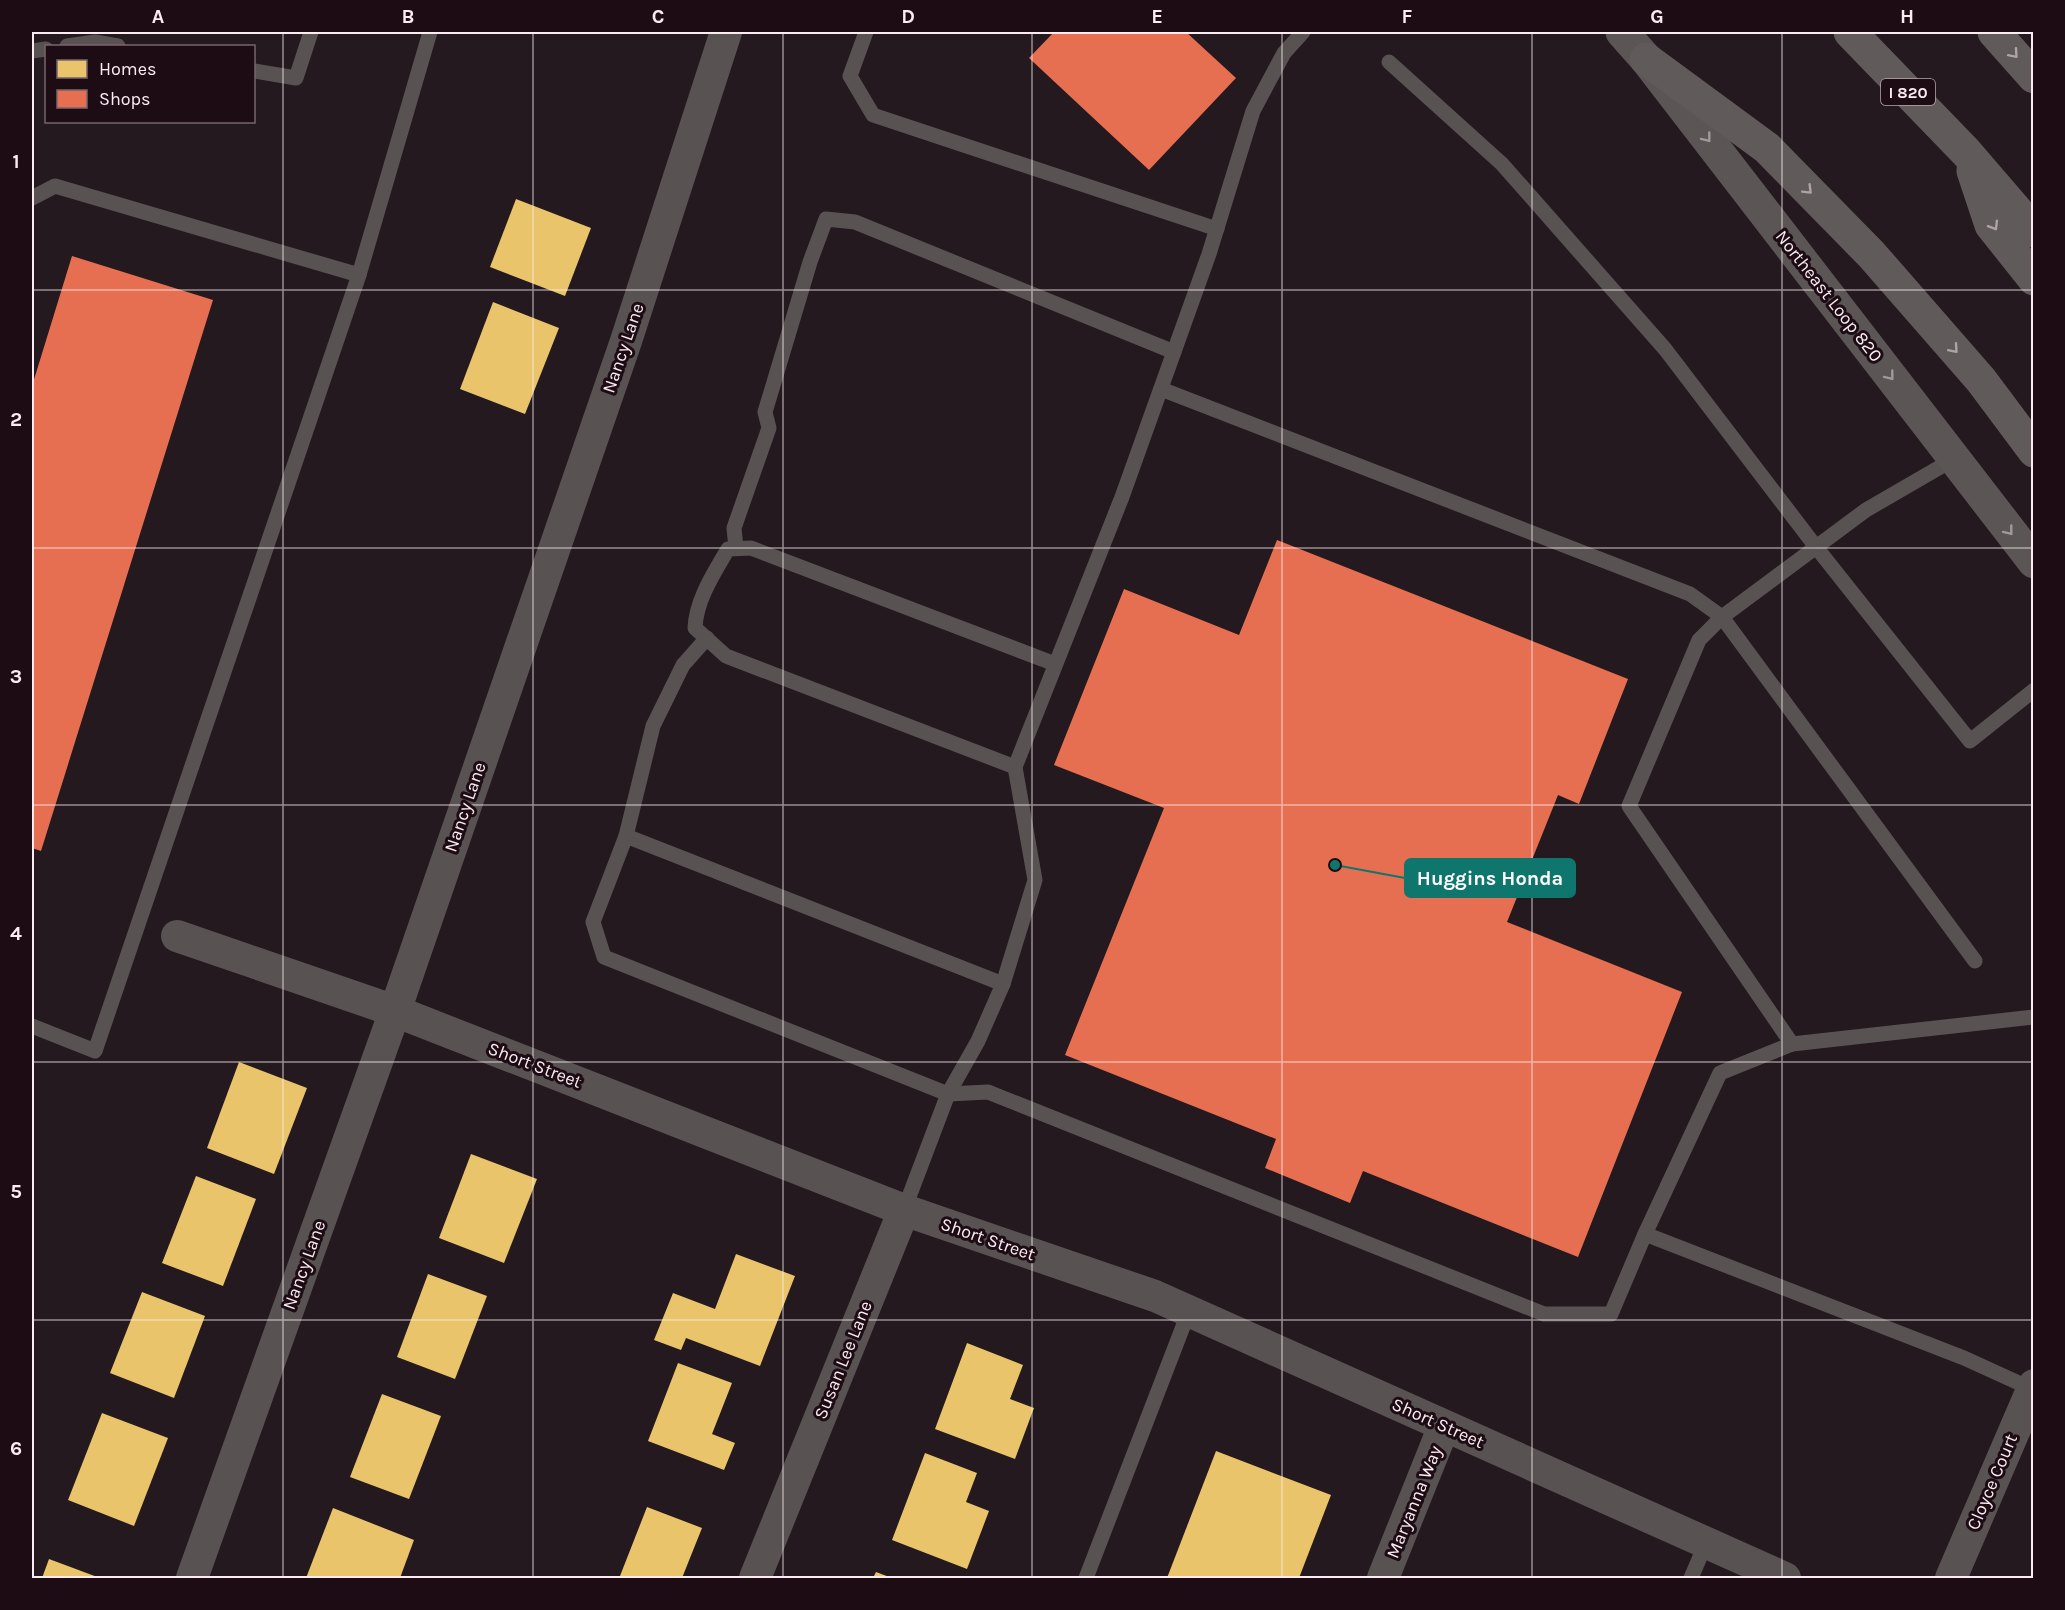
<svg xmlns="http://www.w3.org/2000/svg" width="2065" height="1610" viewBox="0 0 2065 1610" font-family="Karla,sans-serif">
  <rect width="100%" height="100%" fill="#23191e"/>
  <g fill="#e9c46a">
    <path d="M516,199L591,228L565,296L490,267Z"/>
    <path d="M493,302L559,328L525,414L460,389Z"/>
    <path d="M239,1062L307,1088L274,1174L207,1148Z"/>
    <path d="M471,1154L537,1179L504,1263L439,1238Z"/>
    <path d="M196,1176L256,1199L223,1286L162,1263Z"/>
    <path d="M736,1254L795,1276L760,1366L686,1338L681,1350L654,1340L673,1293L715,1309Z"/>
    <path d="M428,1274L487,1296L455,1379L397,1357Z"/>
    <path d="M142,1292L205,1316L174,1398L110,1373Z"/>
    <path d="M967,1343L1023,1365L1010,1399L1034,1408L1015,1459L935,1429Z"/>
    <path d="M678,1363L732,1383L712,1434L735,1443L724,1470L648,1441Z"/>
    <path d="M382,1394L441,1416L409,1499L350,1477Z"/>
    <path d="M102,1413L168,1438L134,1526L68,1500Z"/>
    <path d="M1216,1451L1331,1495L1299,1578H1167Z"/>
    <path d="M925,1453L977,1473L966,1502L989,1511L967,1569L892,1540Z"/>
    <path d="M647,1507L702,1528L682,1578H626L620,1576Z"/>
    <path d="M333,1508L414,1540L400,1578H306Z"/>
    <path d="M49,1559L100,1578H42Z"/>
    <path d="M876,1572L892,1578H873Z"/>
  </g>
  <g fill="#e76f51">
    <path d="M1054,32H1186L1236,78L1149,170L1029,58Z"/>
    <path d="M72,256L213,300L41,851L32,848V386Z"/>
    <path d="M1277,540L1628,679L1579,804L1558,795L1507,922L1682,992L1578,1257L1363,1171L1350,1203L1265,1168L1276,1139L1065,1055L1164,808L1054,765L1124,589L1239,635Z"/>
  </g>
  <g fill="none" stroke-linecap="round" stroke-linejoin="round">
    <g stroke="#585253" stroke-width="15">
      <path d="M866,32L850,76L873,115L1217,229"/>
      <path d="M67,46L95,42L118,46"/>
      <path d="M32,51L46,49"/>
      <path d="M1389,62L1502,164L1665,349L1816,547L1970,741L2034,690"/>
      <path d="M254,71L296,78L311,32"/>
      <path d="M32,198L55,186L359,275"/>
      <path d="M1161,389L1690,594L1722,617L1975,961"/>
      <path d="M1954,459L1866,510L1722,617L1699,640L1629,806L1792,1044L2034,1017"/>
      <path d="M736,548L734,528L769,428L765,412L810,262L826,219L855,222L1174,352"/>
      <path d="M1015,767L726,656L695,628C696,600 714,573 728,549L751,548L1055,664"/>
      <path d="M626,836L653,726L683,665L707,638"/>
      <path d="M1003,984L626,836L593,922L604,957L948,1094L988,1092L1544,1314H1611L1645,1234L1964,1358L2032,1389"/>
      <path d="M32,1026L95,1051L359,275L430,32"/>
      <path d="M904,1210L948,1094L978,1041L1003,984L1035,880L1015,767L1122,497L1209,254L1253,111L1284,53L1303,32"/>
      <path d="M1645,1234L1720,1073L1792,1044"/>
      <path d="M1086,1578L1189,1311"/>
      <path d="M1691,1578L1706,1543"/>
    </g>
    <g stroke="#585253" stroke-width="32">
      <path d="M177,936L395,1011L904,1210L1155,1296L1785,1578"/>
      <path d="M192,1578L395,1011L626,341L726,32"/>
      <path d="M755,1578L904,1210"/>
      <path d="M1383,1578L1444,1426"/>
      <path d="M1951,1578L2034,1385"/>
    </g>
    <path stroke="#5b5556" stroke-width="33" d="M1622,32L1646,59L2034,562"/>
    <g stroke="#615a5a" stroke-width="33">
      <path d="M1850,32L1966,152L2034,231"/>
      <path d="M1994,32L2034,77"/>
      <path d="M1646,59L1767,148L1871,254L1981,380L2034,451"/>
      <path d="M1973,171L1991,225L2034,279"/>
    </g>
  </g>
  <defs><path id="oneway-chevron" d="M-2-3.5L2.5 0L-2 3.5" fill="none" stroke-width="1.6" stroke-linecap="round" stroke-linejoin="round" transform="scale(1.5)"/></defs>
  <g stroke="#aea3a6">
    <use href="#oneway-chevron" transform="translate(2014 54) rotate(49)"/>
    <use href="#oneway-chevron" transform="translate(1808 190) rotate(45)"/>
    <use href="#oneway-chevron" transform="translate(1994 226) rotate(59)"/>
    <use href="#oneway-chevron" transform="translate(1954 349) rotate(49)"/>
  </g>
  <g stroke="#a3999c">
    <use href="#oneway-chevron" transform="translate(1707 138) rotate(52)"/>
    <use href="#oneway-chevron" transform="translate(1890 376) rotate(52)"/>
    <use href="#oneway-chevron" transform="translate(2009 531) rotate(52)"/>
  </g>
  <path fill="none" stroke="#faecf1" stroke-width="1.5" stroke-opacity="0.55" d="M283,32V1578M533,32V1578M783,32V1578M1032,32V1578M1282,32V1578M1532,32V1578M1782,32V1578M32,290H2034M32,548H2034M32,805H2034M32,1062H2034M32,1320H2034"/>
  <g text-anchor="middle" stroke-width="6" stroke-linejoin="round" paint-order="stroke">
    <rect fill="#1d0c14" stroke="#b8a9af" stroke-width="1.5" x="1881" y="79" width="54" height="26" rx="4.5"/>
    <g font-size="16" font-weight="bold" fill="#faecf1">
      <text x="1908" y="98">I 820</text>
    </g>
    <g font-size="18" fill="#faecf1" stroke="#1d0c14">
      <text transform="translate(1829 296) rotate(52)" y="6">Northeast Loop 820</text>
      <text transform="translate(623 348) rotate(-71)" y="6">Nancy Lane</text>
      <text transform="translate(465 807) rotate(-71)" y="6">Nancy Lane</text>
      <text transform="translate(535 1065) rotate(21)" y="6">Short Street</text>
      <text transform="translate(988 1239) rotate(19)" y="6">Short Street</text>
      <text transform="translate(304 1265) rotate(-70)" y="6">Nancy Lane</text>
      <text transform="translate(843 1360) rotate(-68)" y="6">Susan Lee Lane</text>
      <text transform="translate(1438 1423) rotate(24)" y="6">Short Street</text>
      <text transform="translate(1992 1482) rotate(-67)" y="6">Cloyce Court</text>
      <text transform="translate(1414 1502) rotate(-68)" y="6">Maryanna Way</text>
    </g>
  </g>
  <path fill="none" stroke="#0f766e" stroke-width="2" d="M1335 865L1405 878"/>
  <circle fill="#0f766e" stroke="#1d0c14" stroke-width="2" cx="1335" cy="865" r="6"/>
  <rect fill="#0f766e" stroke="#0f766e" stroke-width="2" x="1405" y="859" width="170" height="38" rx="6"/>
  <g font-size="20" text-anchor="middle" font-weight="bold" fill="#fff">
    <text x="1490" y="885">Huggins Honda</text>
  </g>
  <rect width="2065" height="1610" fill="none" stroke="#1d0c14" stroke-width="66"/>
  <rect x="45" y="45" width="210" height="78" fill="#1d0c14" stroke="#75666c" stroke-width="1.5"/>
  <rect x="57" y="60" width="30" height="18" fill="#e9c46a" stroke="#75666c" stroke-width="1.5"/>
  <text x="99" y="75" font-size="18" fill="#faecf1">Homes</text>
  <rect x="57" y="90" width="30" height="18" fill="#e76f51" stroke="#75666c" stroke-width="1.5"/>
  <text x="99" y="105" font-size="18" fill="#faecf1">Shops</text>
  <rect x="33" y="33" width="1999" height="1544" fill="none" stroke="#faecf1" stroke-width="2"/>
  <g font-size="20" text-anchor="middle" font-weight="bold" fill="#faecf1">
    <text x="158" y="23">A</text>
    <text x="408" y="23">B</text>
    <text x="658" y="23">C</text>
    <text x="908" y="23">D</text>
    <text x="1157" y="23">E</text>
    <text x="1407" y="23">F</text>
    <text x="1657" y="23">G</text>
    <text x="1907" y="23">H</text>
    <text x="16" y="168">1</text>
    <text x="16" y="426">2</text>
    <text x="16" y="683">3</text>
    <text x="16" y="940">4</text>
    <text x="16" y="1198">5</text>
    <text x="16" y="1455">6</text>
  </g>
</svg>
